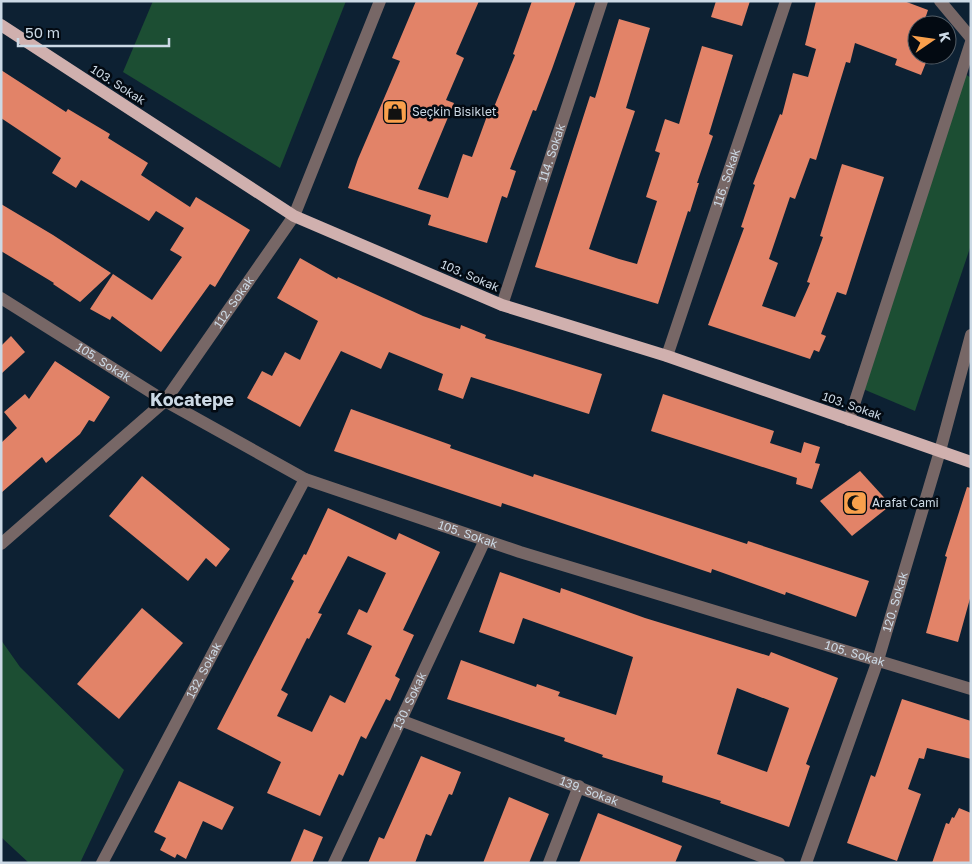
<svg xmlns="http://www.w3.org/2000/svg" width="972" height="864" viewBox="0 0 972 864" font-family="'Golos Text',sans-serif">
  <rect width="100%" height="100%" fill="#0d2133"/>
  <g fill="#1c4e33">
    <path d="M153,1H346L280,168L123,72Z"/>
    <path d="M961,71L971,78V245L915,411L863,389Z"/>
    <path d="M1,640L20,667L124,770L80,863H29L1,837Z"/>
  </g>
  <g fill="#e28368" fill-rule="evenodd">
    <path d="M416,1H479L456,54L464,58L446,100L454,103L418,189L448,198L463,154L472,157L487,116L490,117L515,55L513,54L532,1H576L552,69L536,111L533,110L510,169L516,171L507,198L502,196L487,243L428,225L431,215L348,188L358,159L400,61L392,58Z"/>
    <path d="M716,1H750L742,26L711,17Z"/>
    <path d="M816,1H904L928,10L925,19L939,25H917V55H929L921,75L895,65L897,59L855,43L850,63L846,62L816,160L810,158L795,199L790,197L769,259L778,263L762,306L795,317L810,283L807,282L823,237L820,236L842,164L884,177L846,295L837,292L821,334L826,336L819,352L814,350L810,359L708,325L744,228L741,227L755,185L753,184L780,114L782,115L793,73L808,77L816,49L805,45Z"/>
    <path d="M619,19L650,28L626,108L635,111L589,249L619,259L637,264L657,201L646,197L660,153L655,151L665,119L679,124L702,46L733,55L709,134L713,136L697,183H699L690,212L688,211L658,304L535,267L590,96L595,98Z"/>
    <path d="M1,70L66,112L68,109L110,134L108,138L148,163L141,175L190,207L196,197L250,230L215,287L210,284L161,352L112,316L110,320L90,309L113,274L152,300L182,257L170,250L184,228L156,211L149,221L81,180L76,188L52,173L61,158L1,118Z"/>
    <path d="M1,204L53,235L111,273L80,302L53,284L54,283L1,251Z"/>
    <path d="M300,258L337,279L338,277L423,316L460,329L461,325L486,335L485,338L602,374L589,414L471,377L463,399L438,390L443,374L389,352L381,369L341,351L300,427L247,398L262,371L272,376L285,352L300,360L318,321L277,298Z"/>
    <path d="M11,336L25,352L1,374V346Z"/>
    <path d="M55,361L110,397L94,422L89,420L80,434L46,463L42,457L1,493V443L17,428L4,412L25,394L29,399Z"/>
    <path d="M663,394L774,431L770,443L801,453L804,442L820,447L815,463L820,464L812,489L796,484L797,478L651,431Z"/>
    <path d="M351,409L451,445L450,448L533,477L534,474L747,544L748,541L869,581L856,617L786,592L785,595L712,569L711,573L502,503L501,507L334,451Z"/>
    <path d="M860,471L891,505L852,536L820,501Z"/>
    <path d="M142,476L230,549L216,567L206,558L188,581L109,516Z"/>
    <path d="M967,487L971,488V595L958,642L926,633L947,557L945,556Z"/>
    <path d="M328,508L396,540L399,533L440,552L403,630L414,635L395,676L400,679L390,701L386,699L366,739L361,736L343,776L339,774L320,816L267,793L281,762L217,729L294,581L291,579L304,554L306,555ZM348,556L386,573L367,613L359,609L347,634L372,646L345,703L330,695L312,732L277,716L288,694L281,690L307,638L309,639L322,614L318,613Z"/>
    <path d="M500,572L560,593L561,588L645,618L769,656L771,652L838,678L806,764L810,766L789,827L720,803L721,801L662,782L663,776L602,757L603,755L564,741L565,738L447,699L461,660L536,687L537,684L560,692L558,696L616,715L633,657L523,618L514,644L479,632ZM737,688L789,708L767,772L717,754Z"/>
    <path d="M142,608L183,643L119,719L77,684Z"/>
    <path d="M902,699L971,721V759L927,748L924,759L919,758L908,789L921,794L897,861L847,843L871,775L875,777Z"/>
    <path d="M421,756L461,772L452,795L449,794L431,836L426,834L415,863H368L379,837L384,839Z"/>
    <path d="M179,781L234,807L222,830L203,821L186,859L177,854L175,858L160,850L166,838L154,832Z"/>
    <path d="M509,797L549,814L529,863H483Z"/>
    <path d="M959,808L971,813V863H932L946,823L949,824L952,817L954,818Z"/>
    <path d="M598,813L682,846L675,863H579Z"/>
    <path d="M304,829L323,837L312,863H290Z"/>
  </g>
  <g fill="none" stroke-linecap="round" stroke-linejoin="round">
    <g stroke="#776766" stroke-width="12">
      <path d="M940,1L971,38"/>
      <path id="s1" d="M1,298L165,401L305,479L520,552L971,689"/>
      <path id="s2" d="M502,305L602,1"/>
      <path id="s3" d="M667,356L786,1"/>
      <path d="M849,420L971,42"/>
      <path id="s4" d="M1,544L165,401L294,216L380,1"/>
      <path id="s5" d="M400,720L779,863"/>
      <path id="s6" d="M102,863L305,479"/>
      <path id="s7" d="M334,863L485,540"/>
      <path d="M549,863L579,786"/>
      <path id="s8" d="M806,863L878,660L940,451L971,335"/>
    </g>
    <path stroke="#d0b0ae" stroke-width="12" d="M1,25L294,216L502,305L667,356L971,462"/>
  </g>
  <defs>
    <symbol id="shop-square" viewBox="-11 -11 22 22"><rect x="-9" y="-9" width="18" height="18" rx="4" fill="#f9a04c" stroke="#030a12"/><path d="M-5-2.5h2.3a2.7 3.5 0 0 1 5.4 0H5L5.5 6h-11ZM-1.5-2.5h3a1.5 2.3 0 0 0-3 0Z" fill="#111"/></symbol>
    <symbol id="mosque-square" viewBox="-11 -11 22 22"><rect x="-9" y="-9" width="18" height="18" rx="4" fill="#f9a04c" stroke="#030a12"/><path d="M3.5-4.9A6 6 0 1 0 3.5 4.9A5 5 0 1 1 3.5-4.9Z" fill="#111"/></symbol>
  </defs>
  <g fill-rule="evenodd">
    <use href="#shop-square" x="381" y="98" width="28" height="28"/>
    <use href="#mosque-square" x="841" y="489" width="28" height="28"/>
  </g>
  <g text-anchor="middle" stroke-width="5" stroke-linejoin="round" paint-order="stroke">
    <g font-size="12" fill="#ccd9e5" stroke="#030a12">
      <text transform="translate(118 85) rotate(33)" y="4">103. Sokak</text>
      <text dy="4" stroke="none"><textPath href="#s2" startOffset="160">114. Sokak</textPath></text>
      <text dy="4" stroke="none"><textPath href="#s3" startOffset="188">116. Sokak</textPath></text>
      <text transform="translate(470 276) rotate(23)" y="4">103. Sokak</text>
      <text dy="4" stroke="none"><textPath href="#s4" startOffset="338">112. Sokak</textPath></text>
      <text dy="4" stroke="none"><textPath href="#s1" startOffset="121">105. Sokak</textPath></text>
      <text transform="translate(852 406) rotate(19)" y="4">103. Sokak</text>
      <text dy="4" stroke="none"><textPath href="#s1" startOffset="526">105. Sokak</textPath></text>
      <text dy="4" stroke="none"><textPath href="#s8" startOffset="276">120. Sokak</textPath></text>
      <text dy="4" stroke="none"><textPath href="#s1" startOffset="931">105. Sokak</textPath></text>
      <text dy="4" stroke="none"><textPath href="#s6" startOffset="218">132. Sokak</textPath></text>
      <text dy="4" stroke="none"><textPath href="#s7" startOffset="179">130. Sokak</textPath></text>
      <text dy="4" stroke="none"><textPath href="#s5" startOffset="202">139. Sokak</textPath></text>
    </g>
    <g font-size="12" fill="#ccd9e5" stroke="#030a12" text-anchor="start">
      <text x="412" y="116">Seçkin Bisiklet</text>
      <text x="872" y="507">Arafat Cami</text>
    </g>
    <g font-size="18" font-weight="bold" fill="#ccd9e5" stroke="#030a12">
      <text x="192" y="406">Kocatepe</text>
    </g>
  </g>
  <rect width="972" height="864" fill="none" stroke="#ccd9e5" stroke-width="5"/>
  <g transform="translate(932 40) rotate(77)"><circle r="24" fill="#030a12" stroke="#535d66"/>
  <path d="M0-4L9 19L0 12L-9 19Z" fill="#f9a04c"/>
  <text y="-8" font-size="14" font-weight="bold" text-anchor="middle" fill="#ccd9e5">K</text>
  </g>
  <path d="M18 38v8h151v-8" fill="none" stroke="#ccd9e5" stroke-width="2.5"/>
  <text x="25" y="38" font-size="15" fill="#ccd9e5" stroke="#030a12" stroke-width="4" paint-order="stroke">50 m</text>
</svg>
